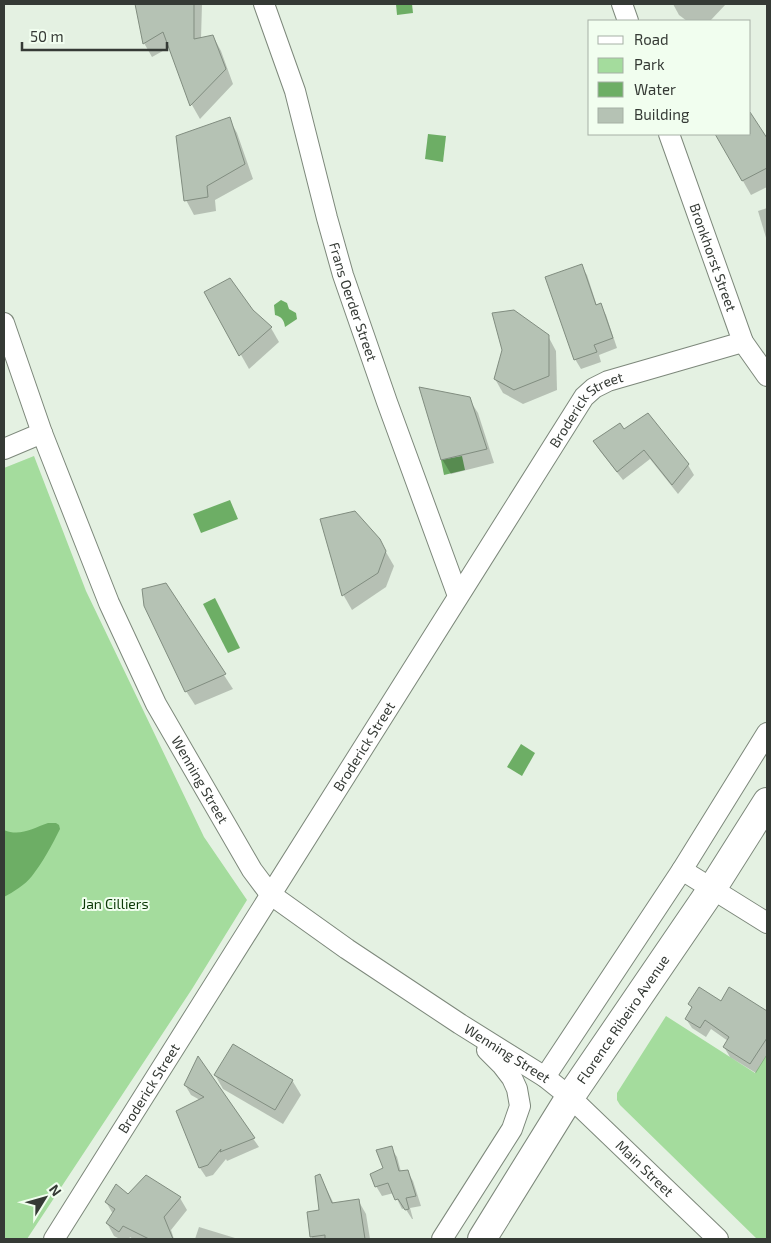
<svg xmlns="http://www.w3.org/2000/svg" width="771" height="1243" viewBox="0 0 771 1243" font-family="'Exo 2',sans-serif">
  <rect width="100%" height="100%" fill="#e4f1e2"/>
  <g fill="#a4dc9d">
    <path d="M34,456L86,591L204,837L247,900L192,989L27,1239H4V468Z"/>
    <path d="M666,1016L755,1073L767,1054V1239H757L620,1105L617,1100V1093Z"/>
  </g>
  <g fill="#6dae65">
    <path d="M396,4H412L413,13L397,15Z"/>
    <path d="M428,134L446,136L443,162L425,159Z"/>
    <path d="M281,300L287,303L289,309L296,313L297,319L285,327C284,320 282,317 275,315L274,305Z"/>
    <path d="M462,456L465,470L444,475L441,460Z"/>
    <path d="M230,500L238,519L201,533L193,514Z"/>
    <path d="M215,598L240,648L228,653L203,604Z"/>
    <path d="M521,744L535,753L522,776L507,767Z"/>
    <path d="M48,823H56L59,825L60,829C52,845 43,862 32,876C25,885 13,892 4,897V830C20,837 33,828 48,823Z"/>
  </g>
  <g fill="#0003">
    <path d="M136,4H202L201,39L213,36L221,51L233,84L200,119L192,105L170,47L152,57L144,43Z"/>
    <path d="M673,4H726L710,21H687L679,15Z"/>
    <path d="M750,114L767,140V187L751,195L716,134H750Z"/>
    <path d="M229,119L237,133L253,179L215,200L216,211L194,215L186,200Z"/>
    <path d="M767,208V241L758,211Z"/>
    <path d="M581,266L587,275L597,306L600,305L606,315L617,348L599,355L601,362L581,369L575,359Z"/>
    <path d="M206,293L252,311L271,328L279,342L249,369Z"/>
    <path d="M548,336L556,351L557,390L523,404L503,393L495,379Z"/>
    <path d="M469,399L478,413L494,463L451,474L442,459Z"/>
    <path d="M647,415L688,465L694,475L678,494L650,459L623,480L600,451L594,442L624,431Z"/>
    <path d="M321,520L379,540L394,566L386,587L352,610L344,596Z"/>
    <path d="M165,584L233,689L195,705L186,691Z"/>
    <path d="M721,1002L766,1012L767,1014V1055L756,1073L730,1057L724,1047L728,1041L711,1029L706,1037L692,1028L686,1019L692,1009L690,1004Z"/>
    <path d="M198,1059L259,1147L227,1161L226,1159L213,1175L206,1177L200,1168V1100L191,1095L185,1085Z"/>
    <path d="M215,1075L292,1080L301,1095L283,1124L223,1089Z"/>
    <path d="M391,1148L397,1157L401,1172L407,1171L413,1181L421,1206L410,1208L413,1219H412L405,1208L402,1209L394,1193L382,1196L376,1186L385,1169Z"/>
    <path d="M320,1176L334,1204L358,1200L366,1214L370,1239H312L308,1213L321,1211Z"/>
    <path d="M129,1196L180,1198L187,1210L171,1230L174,1239H133L130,1237L129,1239H120L114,1236L107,1223L113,1214L106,1202Z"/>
    <path d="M199,1227L235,1238V1239H195Z"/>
  </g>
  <g fill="#b5c2b4" stroke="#818d80">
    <path d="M135,4H194V39L213,35L226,69L190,106L163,32L143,44Z"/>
    <path d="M750,112L767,138V168L742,181L715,134H750Z"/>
    <path d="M230,117L245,164L207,186L208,197L184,201L176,136Z"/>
    <path d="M582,264L596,305L601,303L613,338L594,345L597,352L574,360L545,277Z"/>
    <path d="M230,278L253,310L272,327L239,356L204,292Z"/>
    <path d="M514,310L549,335V376L514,390L494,379L502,350L492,313Z"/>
    <path d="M419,387L470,397L487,449L441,460Z"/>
    <path d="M648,413L689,464L672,485L644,450L617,472L593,441L620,423L624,429Z"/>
    <path d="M355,511L380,539L386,551L378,573L342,596L320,519Z"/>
    <path d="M166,583L226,674L185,692L144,606L142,589Z"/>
    <path d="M699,987L721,1001L729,987L767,1011V1038L750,1064L723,1047L729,1037L705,1020L700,1028L685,1019L692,1007L688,1004Z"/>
    <path d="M233,1044L293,1080L275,1110L214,1075Z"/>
    <path d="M198,1056L255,1138L220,1152L221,1149L208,1165L199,1168L176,1111L204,1097L184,1085Z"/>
    <path d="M392,1146L399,1171L408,1170L416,1196L406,1198L409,1209L405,1210L398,1199L395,1200L388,1183L375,1187L370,1174L383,1168L376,1150Z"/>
    <path d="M320,1174L332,1203L359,1199L365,1239H325V1235L310,1237L307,1212L319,1210L315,1176Z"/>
    <path d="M146,1175L181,1197L164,1217L173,1239H149L123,1226L119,1232L106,1223L115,1209L105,1202L116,1184L128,1194Z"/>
  </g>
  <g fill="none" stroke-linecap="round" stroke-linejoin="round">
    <defs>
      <g id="minor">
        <path id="s1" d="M264,4L295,91L327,218L343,275L387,402L458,596"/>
        <path d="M622,4L628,21"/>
        <path id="s2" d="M669,134L743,342L767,376"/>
        <path id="s3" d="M4,323L42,433L109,603L156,704L252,870L270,894L347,949L460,1024L545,1077L570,1097L718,1239"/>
        <path d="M4,449L42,433"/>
        <path d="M682,870L767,923"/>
        <path d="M545,1077L682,870L767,733"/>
        <path id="s4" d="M54,1239L584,397L594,388L608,381L743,342"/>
        <path d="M442,1239L512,1129L520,1106L517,1089L512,1078L502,1065L487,1050"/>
      </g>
      <g id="secondary">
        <path id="s5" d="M482,1239L570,1097L712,889L767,802"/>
      </g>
    </defs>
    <use href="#minor" stroke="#7d887b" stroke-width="22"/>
    <use href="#secondary" stroke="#7d887b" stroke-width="30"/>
    <use href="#minor" stroke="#fff" stroke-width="20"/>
    <use href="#secondary" stroke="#fff" stroke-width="28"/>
  </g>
  <g text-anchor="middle" stroke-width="4" stroke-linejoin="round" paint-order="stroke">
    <g font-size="14" fill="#353a35" stroke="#f1feef">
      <text dy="5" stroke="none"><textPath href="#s2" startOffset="131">Bronkhorst Street</textPath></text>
      <text dy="5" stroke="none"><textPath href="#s1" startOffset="311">Frans Oerder Street</textPath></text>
      <text dy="5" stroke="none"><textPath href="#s4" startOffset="988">Broderick Street</textPath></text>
      <text dy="5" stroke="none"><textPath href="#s4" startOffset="582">Broderick Street</textPath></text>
      <text dy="5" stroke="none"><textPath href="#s3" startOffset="498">Wenning Street</textPath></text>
      <text dy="5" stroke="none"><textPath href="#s5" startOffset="261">Florence Ribeiro Avenue</textPath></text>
      <text dy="5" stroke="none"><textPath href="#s3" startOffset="918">Wenning Street</textPath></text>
      <text dy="5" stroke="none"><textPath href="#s4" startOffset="178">Broderick Street</textPath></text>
      <text dy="5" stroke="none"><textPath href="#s3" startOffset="1098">Main Street</textPath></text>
    </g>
    <g font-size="14" fill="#0b3806" stroke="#f1feef">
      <text x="115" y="909">Jan Cilliers</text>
    </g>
  </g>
  <rect width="771" height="1243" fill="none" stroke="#353a35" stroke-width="10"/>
  <rect x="588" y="20" width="162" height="115" fill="#f1feef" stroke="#a6b0a5"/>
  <rect x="598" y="36" width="25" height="8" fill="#ffffff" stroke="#a6b0a5"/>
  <text x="634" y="45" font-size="15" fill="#353a35">Road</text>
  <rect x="598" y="58" width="25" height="15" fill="#a4dc9d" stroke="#a6b0a5"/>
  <text x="634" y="70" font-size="15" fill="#353a35">Park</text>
  <rect x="598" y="82" width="25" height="15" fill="#6dae65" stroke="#a6b0a5"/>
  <text x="634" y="95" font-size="15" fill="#353a35">Water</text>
  <rect x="598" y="108" width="25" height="15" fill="#b5c2b4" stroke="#a6b0a5"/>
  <text x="634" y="120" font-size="15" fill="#353a35">Building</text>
  <g transform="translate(45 1198) rotate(53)" stroke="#f1feef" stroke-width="4" paint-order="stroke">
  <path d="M0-4L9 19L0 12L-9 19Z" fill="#353a35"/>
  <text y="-8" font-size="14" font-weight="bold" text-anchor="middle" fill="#353a35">N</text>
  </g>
  <path d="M22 42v8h145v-8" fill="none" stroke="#353a35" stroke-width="2.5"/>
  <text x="30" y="42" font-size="15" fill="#353a35" stroke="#f1feef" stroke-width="4" paint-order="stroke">50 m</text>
</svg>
